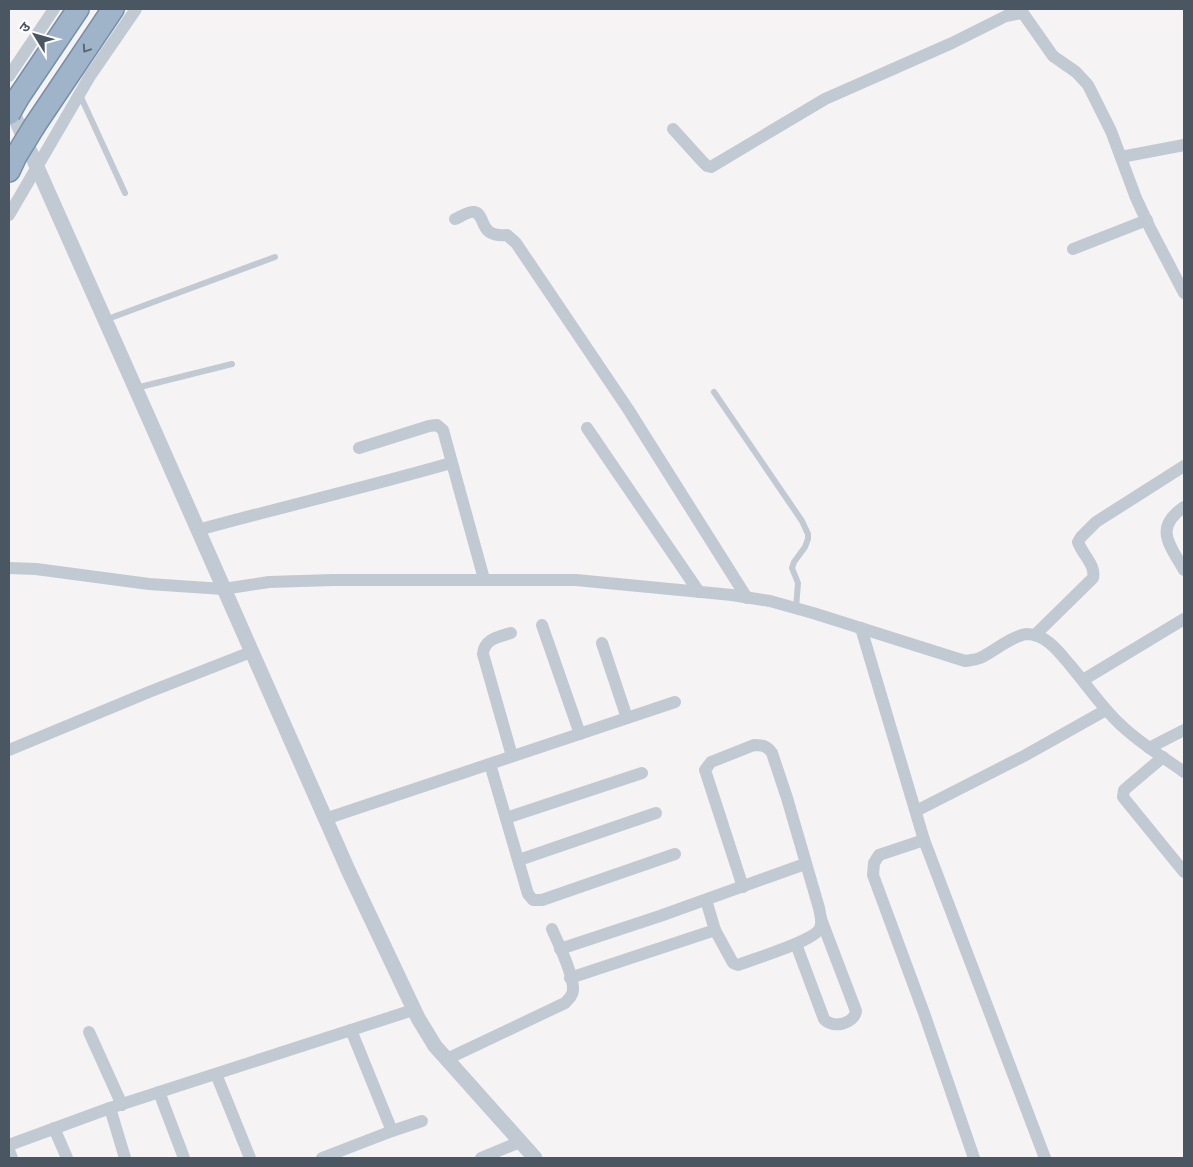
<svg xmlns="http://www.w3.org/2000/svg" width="1193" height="1167" viewBox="0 0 1193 1167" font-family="Signika,'Noto Sans Devanagari',sans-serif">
  <rect width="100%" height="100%" fill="#f5f3f3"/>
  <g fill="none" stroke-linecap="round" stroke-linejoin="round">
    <defs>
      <g id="trunk">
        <path d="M18,98L78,9"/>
        <path d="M35,125L113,9"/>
        <path d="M9,171L16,156"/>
      </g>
    </defs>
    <use href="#trunk" stroke="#7690ad" stroke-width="24"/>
    <g stroke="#c1cad2" stroke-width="6">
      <path d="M80,95L125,193"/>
      <path d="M105,320L275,257"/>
      <path d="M136,388L232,364"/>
      <path d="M714,392L802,521L808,534V539L805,547L794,562L792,568L798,583L796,608"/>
    </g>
    <g stroke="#c1cad2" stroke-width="12">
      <path d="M1020,9L1053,56L1076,72L1088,85L1111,131L1136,198L1150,228L1184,293"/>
      <path d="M9,76L54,9"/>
      <path d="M673,129L702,161L707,166L711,167L825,99L952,43L1006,16L1022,13"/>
      <path d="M1121,157L1184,145"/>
      <path d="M9,215L90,76L136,9"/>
      <path d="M455,219C460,217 469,211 474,212C487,214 477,238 507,235L516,243L628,409L747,598"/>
      <path d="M1073,249L1147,220"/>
      <path d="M587,428L699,592"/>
      <path d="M359,448L429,426L437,425L443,430L484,579"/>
      <path d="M1184,507C1153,528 1170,545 1184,570"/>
      <path d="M198,530C282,507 367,487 451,463"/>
      <path d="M9,568L36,569L149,584L223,589L269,582L333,580H576L732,595L770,601L813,613L965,661C970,660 975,660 980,658C993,652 1013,635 1027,634C1046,634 1059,652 1070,665C1087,685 1102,708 1122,726C1141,744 1163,757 1184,772"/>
      <path d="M542,625L580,734"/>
      <path d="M861,628L924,840L1045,1158"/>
      <path d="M511,633C498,637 484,639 483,654L512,756"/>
      <path d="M1035,635L1093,578C1096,565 1082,554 1078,542L1081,537L1096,522L1184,466"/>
      <path d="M602,643L627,718"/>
      <path d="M1083,680L1184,619"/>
      <path d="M1149,748L1184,730"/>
      <path d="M9,750L149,692L251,652"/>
      <path d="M1163,757L1124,790L1123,797L1184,872"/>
      <path d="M490,764L528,894L533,900H542L675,854"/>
      <path d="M916,811L1024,756L1106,710"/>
      <path d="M506,818L642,773"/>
      <path d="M325,819L675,702"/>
      <path d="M924,840L879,855L874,863L873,875L924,1013L974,1158"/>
      <path d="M519,860L656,813"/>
      <path d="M706,900L715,930L733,963L738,965C753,959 815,941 820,928C823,922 820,914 819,908L787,798L772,753C767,746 763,745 754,745L711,762L705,770L743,887"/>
      <path d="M796,944L824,1019C833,1029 854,1024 856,1011L821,919"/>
      <path d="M560,949L660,916L805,864"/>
      <path d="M570,978L715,930"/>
      <path d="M351,1030L392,1131"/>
      <path d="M89,1032L122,1105"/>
      <path d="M447,1059L565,1003C569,999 573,995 573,990C574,975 558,943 552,929"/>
      <path d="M216,1074L250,1158"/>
      <path d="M159,1092L184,1158"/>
      <path d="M110,1108L125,1158"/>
      <path d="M54,1128L67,1158"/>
      <path d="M9,1145L110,1108L413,1010"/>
      <path d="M9,1150L12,1158"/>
      <path d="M322,1158L392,1131L422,1121"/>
      <path d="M481,1158L520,1142"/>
    </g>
    <path stroke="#c1cad2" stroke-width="15" d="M9,104L146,412L349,872L418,1018L435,1046L535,1158"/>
    <use href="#trunk" stroke="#9fb4c9" stroke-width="21"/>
    <defs>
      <g id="trunk-bridge">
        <path d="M9,114L18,98"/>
        <path d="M16,156L35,125"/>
      </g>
    </defs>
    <use href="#trunk-bridge" stroke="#7690ad" stroke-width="24" stroke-linecap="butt"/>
    <use href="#trunk-bridge" stroke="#9fb4c9" stroke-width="21"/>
  </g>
  <defs><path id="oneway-chevron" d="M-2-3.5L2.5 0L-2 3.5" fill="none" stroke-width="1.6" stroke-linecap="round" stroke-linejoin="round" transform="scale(1.25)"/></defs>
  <use stroke="#5b6976" href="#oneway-chevron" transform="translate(86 49) rotate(124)"/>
  <rect width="1193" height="1167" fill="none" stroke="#4a5661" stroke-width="20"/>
  <g transform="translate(35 35) rotate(307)" stroke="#ffffff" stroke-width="4" paint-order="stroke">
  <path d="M0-4L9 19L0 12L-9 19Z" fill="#4a5661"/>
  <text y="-8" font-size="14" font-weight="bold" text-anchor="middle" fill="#4a5661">उ</text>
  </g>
</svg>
